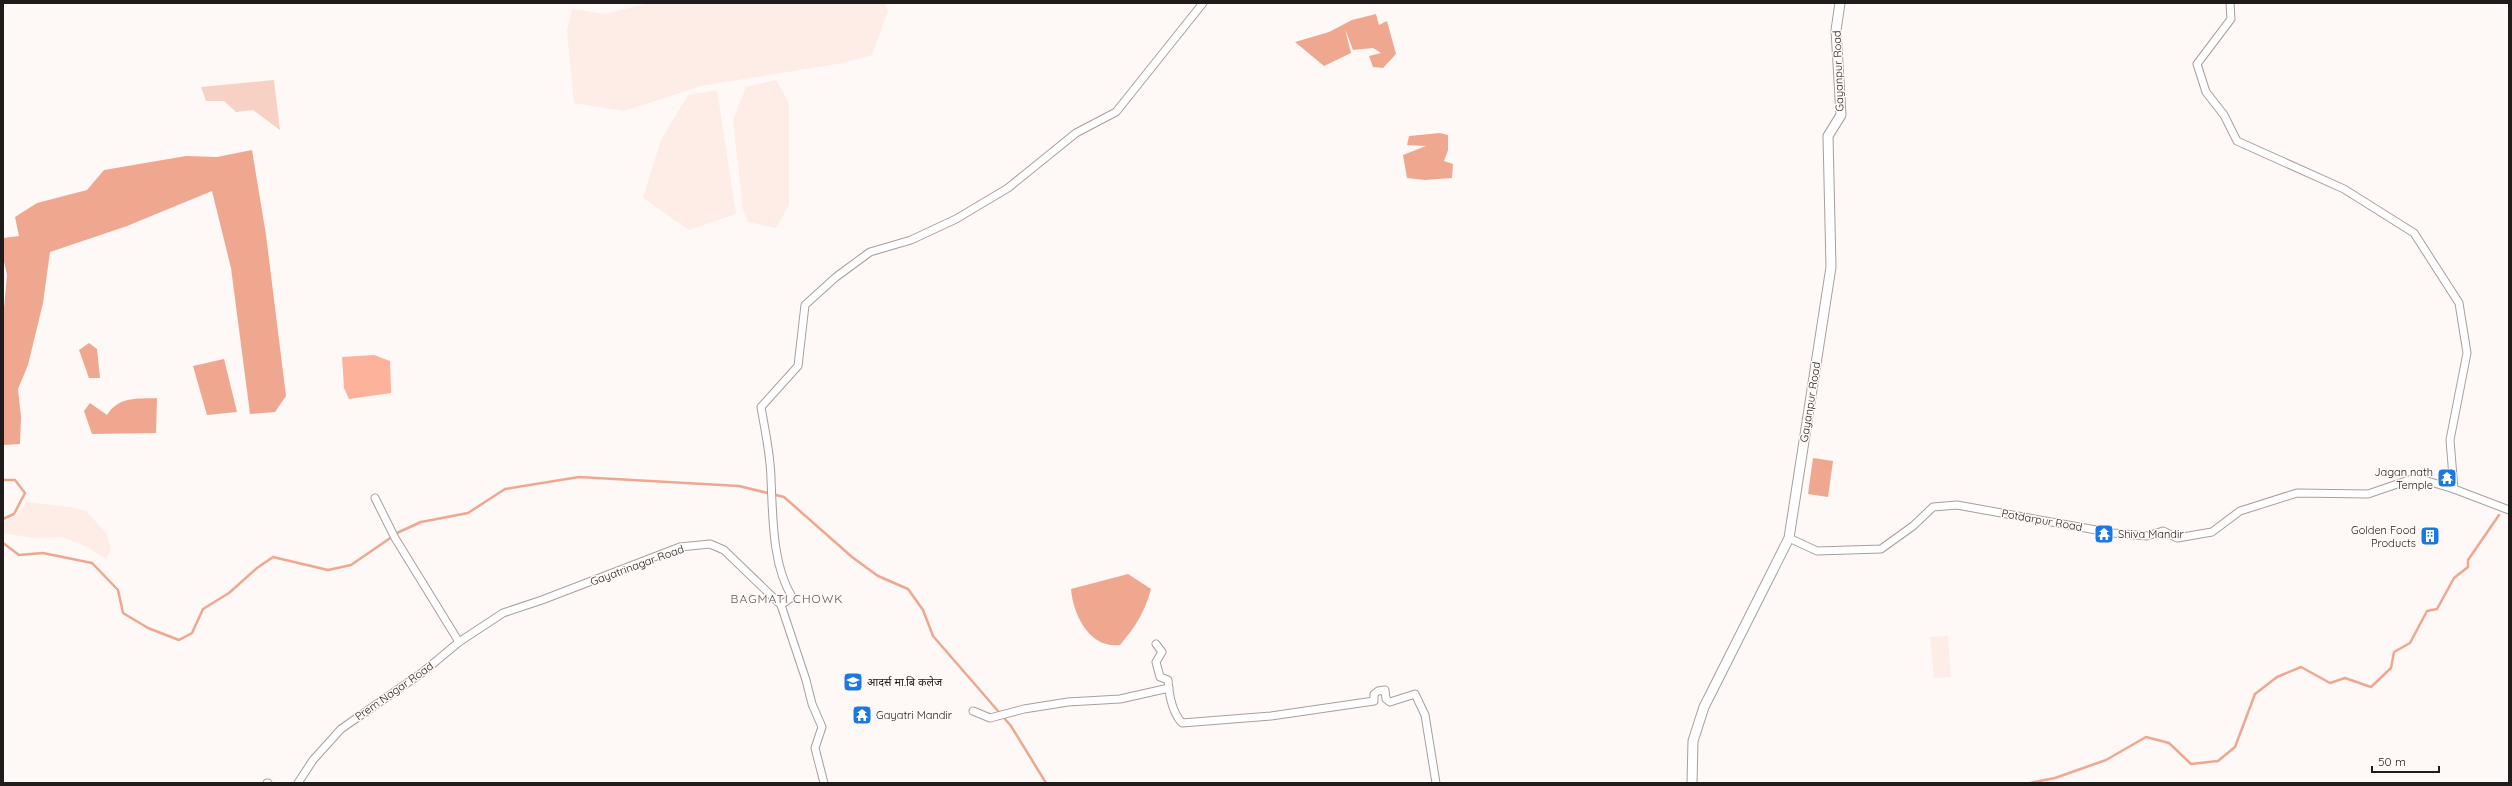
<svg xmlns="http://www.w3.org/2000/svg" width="2512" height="786" viewBox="0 0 2512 786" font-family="Quicksand,'Noto Sans Devanagari',sans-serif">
  <rect width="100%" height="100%" fill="#fef8f6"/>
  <g fill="#feece7">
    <path d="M649,3H885L888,11L872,55L843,63L701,86L624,111L574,103L567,31L572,9L605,14Z"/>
    <path d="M776,80L789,103V205L776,228L748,222L743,209L733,120L746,87Z"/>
    <path d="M717,90L736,214L689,230L643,198L661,140L688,95Z"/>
    <path d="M27,502L70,507L86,511L107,534L111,549L106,559L85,546L62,537L33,538L3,533V522L16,516Z"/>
    <path d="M1948,636L1951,677L1934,678L1930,637Z"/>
  </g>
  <path fill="#f8d1c5" d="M274,80L280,130L253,110L236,112L224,101H206L201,87Z"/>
  <path fill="#fcb29b" d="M374,355L390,361L391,393L349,399L344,388L342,357Z"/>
  <g fill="#f0a790">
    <path d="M1376,14L1379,25L1387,21L1396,54L1383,68L1373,67L1369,56L1381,53L1373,48L1353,50L1345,29L1351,53L1324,66L1295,42L1329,32L1352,20Z"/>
    <path d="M1440,133L1448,135V150L1444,161L1453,164L1452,178L1425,180L1407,178L1403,155L1426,146L1407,145L1409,136Z"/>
    <path d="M252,150L266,235L286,396L275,412L250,414L231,268L212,191L127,226L50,252L43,303L28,365L18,389L21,417L20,444L3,445V319L7,275L3,257V238L19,236L15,217L37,203L87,190L104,170L186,156L217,157Z"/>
    <path d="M89,343L97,349L100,378H89L79,350Z"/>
    <path d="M224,359L237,412L207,415L193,366Z"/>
    <path d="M157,398L156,433L92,434L84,411L90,403L107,415C119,396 137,399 157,398Z"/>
    <path d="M1813,458L1833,461L1828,497L1808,494Z"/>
    <path d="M1128,574L1151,589C1145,612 1135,627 1120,645C1089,649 1073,614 1071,589Z"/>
  </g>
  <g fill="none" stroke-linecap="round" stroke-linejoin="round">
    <g stroke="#f0a790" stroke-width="2.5">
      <path d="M3,480H15L25,493L14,514L3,519"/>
      <path d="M3,543L19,555L43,553L92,563L118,590L123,613L148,628L179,640L192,633L203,609L229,593L257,568L273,557L328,570L351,565L399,532L421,522L468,513L505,489L579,477L739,486L784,497L852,557L878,576L908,589L923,610L933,636L1011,726L1046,783"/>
      <path d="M2030,783L2055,778L2106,760L2146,737L2169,743L2191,764L2218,761L2235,747L2255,694L2277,677L2301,667L2330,683L2345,678L2371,687L2391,668L2394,652L2410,643L2427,611L2437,609L2454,578L2468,567V560L2499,515"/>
    </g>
    <defs>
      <g id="minor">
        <path d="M2230,3L2231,19L2197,64L2206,92L2224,115L2237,141L2344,189L2414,233L2459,303L2467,353L2450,440L2454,489"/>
        <path d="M375,498L395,538L459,642"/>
        <path d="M1789,538L1817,551L1881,549L1913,526L1933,507L1957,505L2113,533L2147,536L2163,531L2177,538L2212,532L2240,511L2297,493L2368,494L2412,479L2424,480L2454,489L2509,510"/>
        <path d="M781,605L792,597C772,564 773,517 771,480C771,456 765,431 761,407L798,366L805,305L836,277L870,252L911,240L956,219L1008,188L1076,133L1116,112L1203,3"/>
        <path d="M1156,644L1162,652L1156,662L1160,677L1168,680C1169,696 1172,712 1182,723L1271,716L1374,701V694L1378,691L1385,690L1386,699L1390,702L1415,694L1425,715L1436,783"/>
        <path d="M973,711L990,718L1024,709L1068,702L1120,699L1169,688"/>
        <path d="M267,783H268"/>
        <path d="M298,783L313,760L341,729L423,672L459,642L503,613L542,600L680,547L710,544L724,550L781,605L806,680L812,704L822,727L815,748L824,783"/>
      </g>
      <path id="tertiary" d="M1692,783L1693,741L1704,707L1789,538L1831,267L1828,136L1841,115L1836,30L1840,3"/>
    </defs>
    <use href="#minor" stroke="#a89f9c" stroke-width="9"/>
    <use href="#tertiary" stroke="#a89f9c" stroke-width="11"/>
    <use href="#minor" stroke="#fff" stroke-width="7"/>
    <use href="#tertiary" stroke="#fff" stroke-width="9"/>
  </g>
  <defs>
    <symbol id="temple-square" viewBox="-11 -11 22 22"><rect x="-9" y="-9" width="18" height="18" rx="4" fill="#1a78e1" stroke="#fef8f6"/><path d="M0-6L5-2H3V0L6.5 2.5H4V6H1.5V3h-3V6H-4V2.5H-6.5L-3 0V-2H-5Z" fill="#fff"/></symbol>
    <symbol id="building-square" viewBox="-11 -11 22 22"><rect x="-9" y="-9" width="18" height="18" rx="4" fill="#1a78e1" stroke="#fef8f6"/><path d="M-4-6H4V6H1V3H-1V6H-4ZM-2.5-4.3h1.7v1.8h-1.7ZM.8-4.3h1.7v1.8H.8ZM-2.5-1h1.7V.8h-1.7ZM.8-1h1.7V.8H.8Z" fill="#fff"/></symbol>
    <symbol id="school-square" viewBox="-11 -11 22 22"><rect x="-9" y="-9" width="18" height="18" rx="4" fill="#1a78e1" stroke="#fef8f6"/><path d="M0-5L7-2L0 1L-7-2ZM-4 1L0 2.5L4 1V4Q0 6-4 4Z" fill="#fff"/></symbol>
  </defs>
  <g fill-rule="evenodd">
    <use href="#temple-square" x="2436" y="467" width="22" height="22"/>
    <use href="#temple-square" x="2093" y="523" width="22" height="22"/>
    <use href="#building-square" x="2419" y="525" width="22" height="22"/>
    <use href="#school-square" x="842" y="671" width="22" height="22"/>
    <use href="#temple-square" x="851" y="704" width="22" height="22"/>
  </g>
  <g text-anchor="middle" stroke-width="3" stroke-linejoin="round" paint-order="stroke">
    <g font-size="11" fill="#201c1b" stroke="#fef8f6">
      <text transform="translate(1838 71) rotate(-92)" y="4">Gayanpur Road</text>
      <text transform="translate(1810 402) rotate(-81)" y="4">Gayanpur Road</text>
      <text transform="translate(2042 520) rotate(10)" y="4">Potdarpur Road</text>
      <text transform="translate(637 565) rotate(-20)" y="4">Gayatrinagar Road</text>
      <text transform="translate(394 691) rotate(-35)" y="4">Prem Nagar Road</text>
    </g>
    <g font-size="11" fill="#201c1b" stroke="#fef8f6" text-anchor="start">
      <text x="2433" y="476" text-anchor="end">Jagan nath<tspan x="2433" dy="13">Temple</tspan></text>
      <text x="2416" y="534" text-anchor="end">Golden Food<tspan x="2416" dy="13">Products</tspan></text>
      <text x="2118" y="538">Shiva Mandir</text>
      <text x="867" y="686">आदर्स मा.बि कलेज</text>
      <text x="876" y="719">Gayatri Mandir</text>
    </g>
    <g font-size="12" letter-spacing="1" fill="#5d5553" stroke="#fef8f6">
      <text x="787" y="603">BAGMATI CHOWK</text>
    </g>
  </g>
  <rect width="2512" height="786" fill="none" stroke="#201c1b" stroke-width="8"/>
  <path d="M2372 766v6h67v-6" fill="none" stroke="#201c1b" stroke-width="2"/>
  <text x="2378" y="766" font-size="12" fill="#201c1b" stroke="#fef8f6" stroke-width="3" paint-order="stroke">50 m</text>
</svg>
